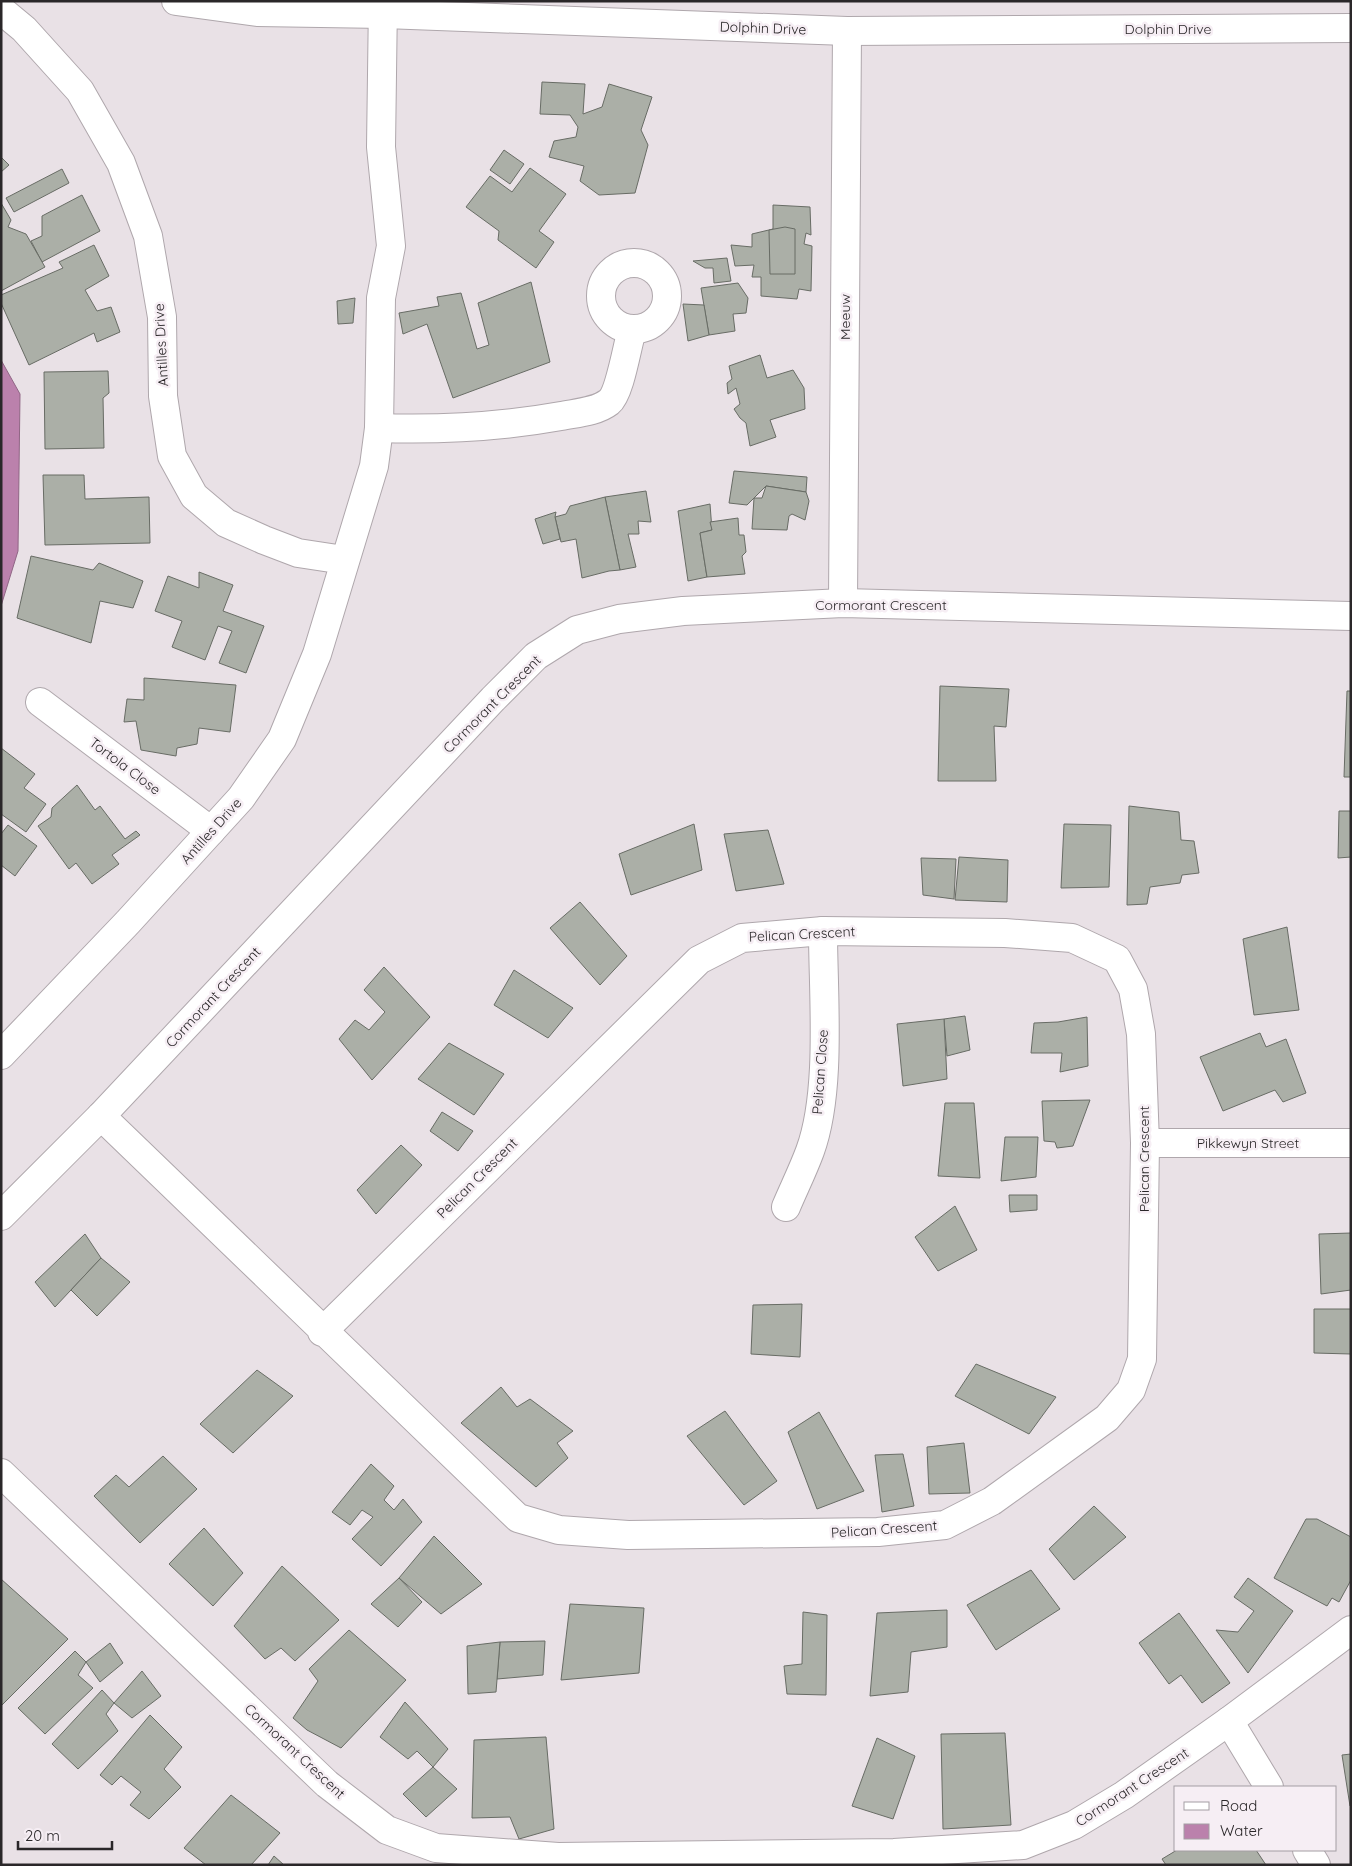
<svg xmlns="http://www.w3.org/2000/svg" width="1352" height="1866" viewBox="0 0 1352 1866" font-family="Quicksand,sans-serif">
  <rect width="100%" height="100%" fill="#e9e1e6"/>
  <path fill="#bb81ac" stroke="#906685" d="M1,360L20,394L18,551L1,606Z"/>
  <g fill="#abafa7" stroke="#686c65">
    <path d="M542,82L585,84L583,114L602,107L609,84L652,97L641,130L648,145L635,193L599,195L580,181L584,166L549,157L554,141L576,137L578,127L570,115L540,114Z"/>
    <path d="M504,150L524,164L510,184L490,170Z"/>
    <path d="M1,157L9,165L1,172Z"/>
    <path d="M530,168L566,194L539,231L554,242L536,268L498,240L499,231L466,207L490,176L512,192Z"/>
    <path d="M62,169L69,183L14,212L6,198Z"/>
    <path d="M82,195L100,231L42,262L31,241L42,236V216Z"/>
    <path d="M1,203L11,220L8,227L26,234L45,267L1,291Z"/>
    <path d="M773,205L810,207L811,235L806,233L804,244L812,246L811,291L799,289L797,299L761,296V277H752L754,265L735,266L731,245L752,247V234L773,229Z"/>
    <path d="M785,227L795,229V274H770L769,230Z"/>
    <path d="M94,245L109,276L85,290L97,311L111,307L120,332L97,342L94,333L29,365L1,303V295L63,268L59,262Z"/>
    <path d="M727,258L731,281L714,283L713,268H705L693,261Z"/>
    <path d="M531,282L550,362L453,398L427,324L403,334L399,313L439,306L437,297L461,293L477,349L489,345L478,303Z"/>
    <path d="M738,283L748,298L746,313L733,314L735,331L709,335L701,288Z"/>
    <path d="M355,298L353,323L338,324L337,301Z"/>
    <path d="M683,304L704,305L709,335L688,341Z"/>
    <path d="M760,355L767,378L793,370L804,388L805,409L770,420L776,437L750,446L746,423L740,418L734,409L740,404L736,388L728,394L727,383L732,379L729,366Z"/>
    <path d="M108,371L109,393L103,398L104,448L45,449L44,372Z"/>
    <path d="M734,471L807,477L806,492L766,486L747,505L729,503Z"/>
    <path d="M43,475H84L85,499L149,497L150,543L45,545Z"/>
    <path d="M766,486L806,492L809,501L805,520L792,514L789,516L787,530L752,529L754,498H762Z"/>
    <path d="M646,491L651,522L638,521L639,534H628L636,567L620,570L605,497Z"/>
    <path d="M605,497L620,570L609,571L582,578L576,539L561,542L555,517L566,514L570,506Z"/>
    <path d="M710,504L712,530L700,533L707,577L688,581L678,511Z"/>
    <path d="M556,512L555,517L560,539L543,544L535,519Z"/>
    <path d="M738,518L739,535H744L746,552L742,556L745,574L707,577L700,533L712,530L710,522Z"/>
    <path d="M31,556L93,570L99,563L143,581L133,608L100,601L91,643L17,618Z"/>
    <path d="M199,572L233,585L223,611L264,626L246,673L219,663L232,631L218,626L205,660L172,647L182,621L155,611L168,576L199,588Z"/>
    <path d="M144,678L236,685L230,732L199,728L197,744L177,748L176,756L141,750L136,721L124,722L127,699L144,700Z"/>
    <path d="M940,686L1009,689L1006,727L994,726L996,781H938Z"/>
    <path d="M1347,691H1351V777H1344Z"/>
    <path d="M1,748L35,774L24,788L46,804L26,832L1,814Z"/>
    <path d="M77,785L95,810L100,806L125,839L136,831L140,835L112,855L119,864L92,884L76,863L69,869L38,826L51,817L52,808Z"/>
    <path d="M1129,806L1179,812L1181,840L1194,841L1199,873L1182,875L1180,883L1150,887L1147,904L1127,905Z"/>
    <path d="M1339,811H1351V857L1338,858Z"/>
    <path d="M694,824L702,870L631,895L619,854Z"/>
    <path d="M1064,824L1111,825L1109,887L1061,888Z"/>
    <path d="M8,825L37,846L15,876L1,865V834Z"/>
    <path d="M768,830L784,884L736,891L724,834Z"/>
    <path d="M959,857L1008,860L1007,902L955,900Z"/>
    <path d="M921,858L956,859L954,899L923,895Z"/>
    <path d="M580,902L627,956L600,985L550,928Z"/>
    <path d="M1287,927L1299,1010L1254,1015L1243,939Z"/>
    <path d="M384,967L430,1017L372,1080L339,1039L355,1020L369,1030L385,1012L364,990Z"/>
    <path d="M514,970L573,1008L548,1038L494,1005Z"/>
    <path d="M965,1016L970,1050L947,1056L944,1019Z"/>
    <path d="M1087,1017L1088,1066L1060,1072L1062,1053H1031L1034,1023L1058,1022Z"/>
    <path d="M944,1019L947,1079L903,1086L897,1024Z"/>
    <path d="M1260,1033L1266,1047L1286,1039L1306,1093L1283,1102L1275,1090L1223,1111L1200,1057Z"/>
    <path d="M449,1043L504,1074L474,1115L418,1079Z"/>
    <path d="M1090,1100L1073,1146L1057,1148L1055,1142L1044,1141L1042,1101Z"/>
    <path d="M945,1103H974L980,1178L938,1176Z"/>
    <path d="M442,1112L473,1131L458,1151L430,1131Z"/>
    <path d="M1005,1137H1038L1036,1177L1001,1181Z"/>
    <path d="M401,1145L422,1165L376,1214L357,1190Z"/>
    <path d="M1009,1195H1037V1210L1010,1212Z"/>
    <path d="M955,1206L977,1250L938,1271L915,1237Z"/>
    <path d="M1351,1233V1290L1321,1294L1319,1234Z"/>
    <path d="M85,1234L101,1258L55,1307L35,1282Z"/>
    <path d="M101,1258L130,1282L97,1316L71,1290Z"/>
    <path d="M802,1304L800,1357L751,1354L753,1305Z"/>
    <path d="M1314,1309H1351V1354L1314,1353Z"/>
    <path d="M976,1364L1056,1397L1029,1434L955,1396Z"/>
    <path d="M257,1370L293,1396L233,1453L200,1424Z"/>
    <path d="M501,1387L517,1407L530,1399L573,1431L557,1443L568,1458L536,1487L461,1423Z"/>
    <path d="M725,1411L777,1481L744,1505L687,1436Z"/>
    <path d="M819,1412L864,1491L817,1509L788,1432Z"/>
    <path d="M964,1443L970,1493L929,1494L927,1447Z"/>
    <path d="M903,1454L914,1506L882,1512L875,1455Z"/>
    <path d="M163,1456L197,1489L140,1543L94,1496L116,1475L129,1487Z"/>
    <path d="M371,1464L394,1486L384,1500L394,1510L403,1499L422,1522L381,1566L352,1539L373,1517L362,1510L350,1525L332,1512Z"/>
    <path d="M1094,1506L1126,1537L1074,1580L1049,1549Z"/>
    <path d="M1306,1519H1317L1351,1537V1580L1339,1602L1332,1598L1327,1606L1274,1578Z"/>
    <path d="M204,1528L243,1573L213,1606L169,1564Z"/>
    <path d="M434,1536L482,1584L441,1614L399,1578Z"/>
    <path d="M282,1566L339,1620L295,1661L281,1648L265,1659L234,1626Z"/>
    <path d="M1031,1570L1060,1609L996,1650L967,1605Z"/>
    <path d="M399,1578L422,1602L398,1627L371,1604Z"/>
    <path d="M1248,1578L1293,1611L1248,1673L1216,1630L1238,1632L1254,1611L1234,1597Z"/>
    <path d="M1,1579L68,1639L1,1706Z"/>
    <path d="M570,1604L644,1608L639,1673L561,1680Z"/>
    <path d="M947,1610V1647L911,1652L908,1692L870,1696L877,1613Z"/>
    <path d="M803,1612L827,1615L826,1695L787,1694L784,1666L802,1664Z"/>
    <path d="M1179,1613L1230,1683L1202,1703L1181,1675L1169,1684L1139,1643Z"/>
    <path d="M349,1630L406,1680L341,1748L307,1730L293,1718L318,1681L309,1669Z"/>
    <path d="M545,1641L543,1675L497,1679L500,1642Z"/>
    <path d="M500,1642L496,1692L468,1694L467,1646Z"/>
    <path d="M110,1643L123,1663L100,1682L86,1662Z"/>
    <path d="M75,1651L86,1662L78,1675L93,1688L45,1734L18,1708Z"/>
    <path d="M142,1671L161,1696L132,1718L114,1703Z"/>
    <path d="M102,1690L114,1703L106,1714L118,1731L78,1769L52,1744Z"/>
    <path d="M405,1702L448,1749L433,1767L417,1751L408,1759L380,1737Z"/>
    <path d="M150,1715L182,1747L164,1769L181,1787L149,1819L130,1805L141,1792L121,1776L112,1785L100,1775Z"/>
    <path d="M1005,1733L1011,1825L943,1829L941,1734Z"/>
    <path d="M546,1737L554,1829L519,1839L510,1817L472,1818L474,1740Z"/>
    <path d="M877,1738L915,1756L893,1819L852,1806Z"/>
    <path d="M1351,1754V1806H1350L1342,1755Z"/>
    <path d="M433,1767L457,1789L426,1817L403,1794Z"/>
    <path d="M231,1795L280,1833L251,1865H206L184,1848Z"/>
    <path d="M1177,1850H1256L1266,1865H1166L1162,1859Z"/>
    <path d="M274,1856L284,1865H268Z"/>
  </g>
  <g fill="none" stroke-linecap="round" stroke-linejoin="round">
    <defs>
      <g id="minor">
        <path d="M176,1L257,12L384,14L847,31L1351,28"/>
        <path d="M1,10L24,29L80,91L121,163L148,236L162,317L163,396L172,456L194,496L226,523L264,540L298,553L344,560"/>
        <circle cx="634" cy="296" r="33"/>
        <path d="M379,428C441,430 500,427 561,416C576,413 596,412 609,402C620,393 627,346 632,330"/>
        <path d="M843,603L847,31"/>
        <path d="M40,702L211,831"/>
        <path d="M1,1055L128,922L241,798L282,739L317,654L374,466L379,428L381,298L391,246L381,147L383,1"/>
        <path d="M101,1116L518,1518L559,1530L628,1535L878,1532L945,1525L992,1501L1107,1418L1131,1390L1142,1359L1145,1143L1141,1034L1133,989L1117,959L1072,938L1005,933L823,931L742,938L699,960L322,1332"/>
        <path d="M1145,1143H1351"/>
        <path d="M786,1207C794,1188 803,1170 810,1151C832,1091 823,995 823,931"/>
        <path d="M1,1216L101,1116L493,699L536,656L577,630L619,619L683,611L843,603L1351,616"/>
        <path d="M1,1473L327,1784L387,1830L436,1848L558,1857L894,1853L1023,1845L1074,1825L1124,1795L1229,1721L1351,1630"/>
        <path d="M1229,1721L1269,1787"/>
        <path d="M1307,1850L1316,1865"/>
      </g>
    </defs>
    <use href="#minor" stroke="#afa7ac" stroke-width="30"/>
    <use href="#minor" stroke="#fff" stroke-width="28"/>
  </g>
  <g text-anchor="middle" stroke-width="5" stroke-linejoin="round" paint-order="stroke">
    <g font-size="14" fill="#2a2729" stroke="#f6eef4">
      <text transform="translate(763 28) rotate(2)" y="5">Dolphin Drive</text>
      <text x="1168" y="34">Dolphin Drive</text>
      <text transform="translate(845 317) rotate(-90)" y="5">Meeuw</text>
      <text transform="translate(161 345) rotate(-93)" y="5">Antilles Drive</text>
      <text x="881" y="610">Cormorant Crescent</text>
      <text transform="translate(492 704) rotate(-45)" y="5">Cormorant Crescent</text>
      <text transform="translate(125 766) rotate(37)" y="5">Tortola Close</text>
      <text transform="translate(211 831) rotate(-48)" y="5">Antilles Drive</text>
      <text transform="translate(802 934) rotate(-3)" y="5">Pelican Crescent</text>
      <text transform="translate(213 997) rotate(-47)" y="5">Cormorant Crescent</text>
      <text transform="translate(820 1072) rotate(-86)" y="5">Pelican Close</text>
      <text x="1248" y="1148">Pikkewyn Street</text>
      <text transform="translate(1144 1159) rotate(-90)" y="5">Pelican Crescent</text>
      <text transform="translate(477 1178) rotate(-45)" y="5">Pelican Crescent</text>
      <text transform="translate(884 1529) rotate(-4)" y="5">Pelican Crescent</text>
      <text transform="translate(295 1751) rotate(43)" y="5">Cormorant Crescent</text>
      <text transform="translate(1132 1787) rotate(-33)" y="5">Cormorant Crescent</text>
    </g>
  </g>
  <rect width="1352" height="1866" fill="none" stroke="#2a2729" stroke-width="5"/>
  <rect x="1174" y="1786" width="162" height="65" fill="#f6eef4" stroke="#a49ea3"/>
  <rect x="1184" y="1802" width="25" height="8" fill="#ffffff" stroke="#a49ea3"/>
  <text x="1220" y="1811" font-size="15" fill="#2a2729">Road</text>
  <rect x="1184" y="1824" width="25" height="15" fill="#bb81ac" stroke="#a49ea3"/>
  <text x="1220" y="1836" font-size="15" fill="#2a2729">Water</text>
  <path d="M18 1841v8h94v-8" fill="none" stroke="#2a2729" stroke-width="2.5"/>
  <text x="25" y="1841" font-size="15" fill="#2a2729" stroke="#f6eef4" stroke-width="4" paint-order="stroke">20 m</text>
</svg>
